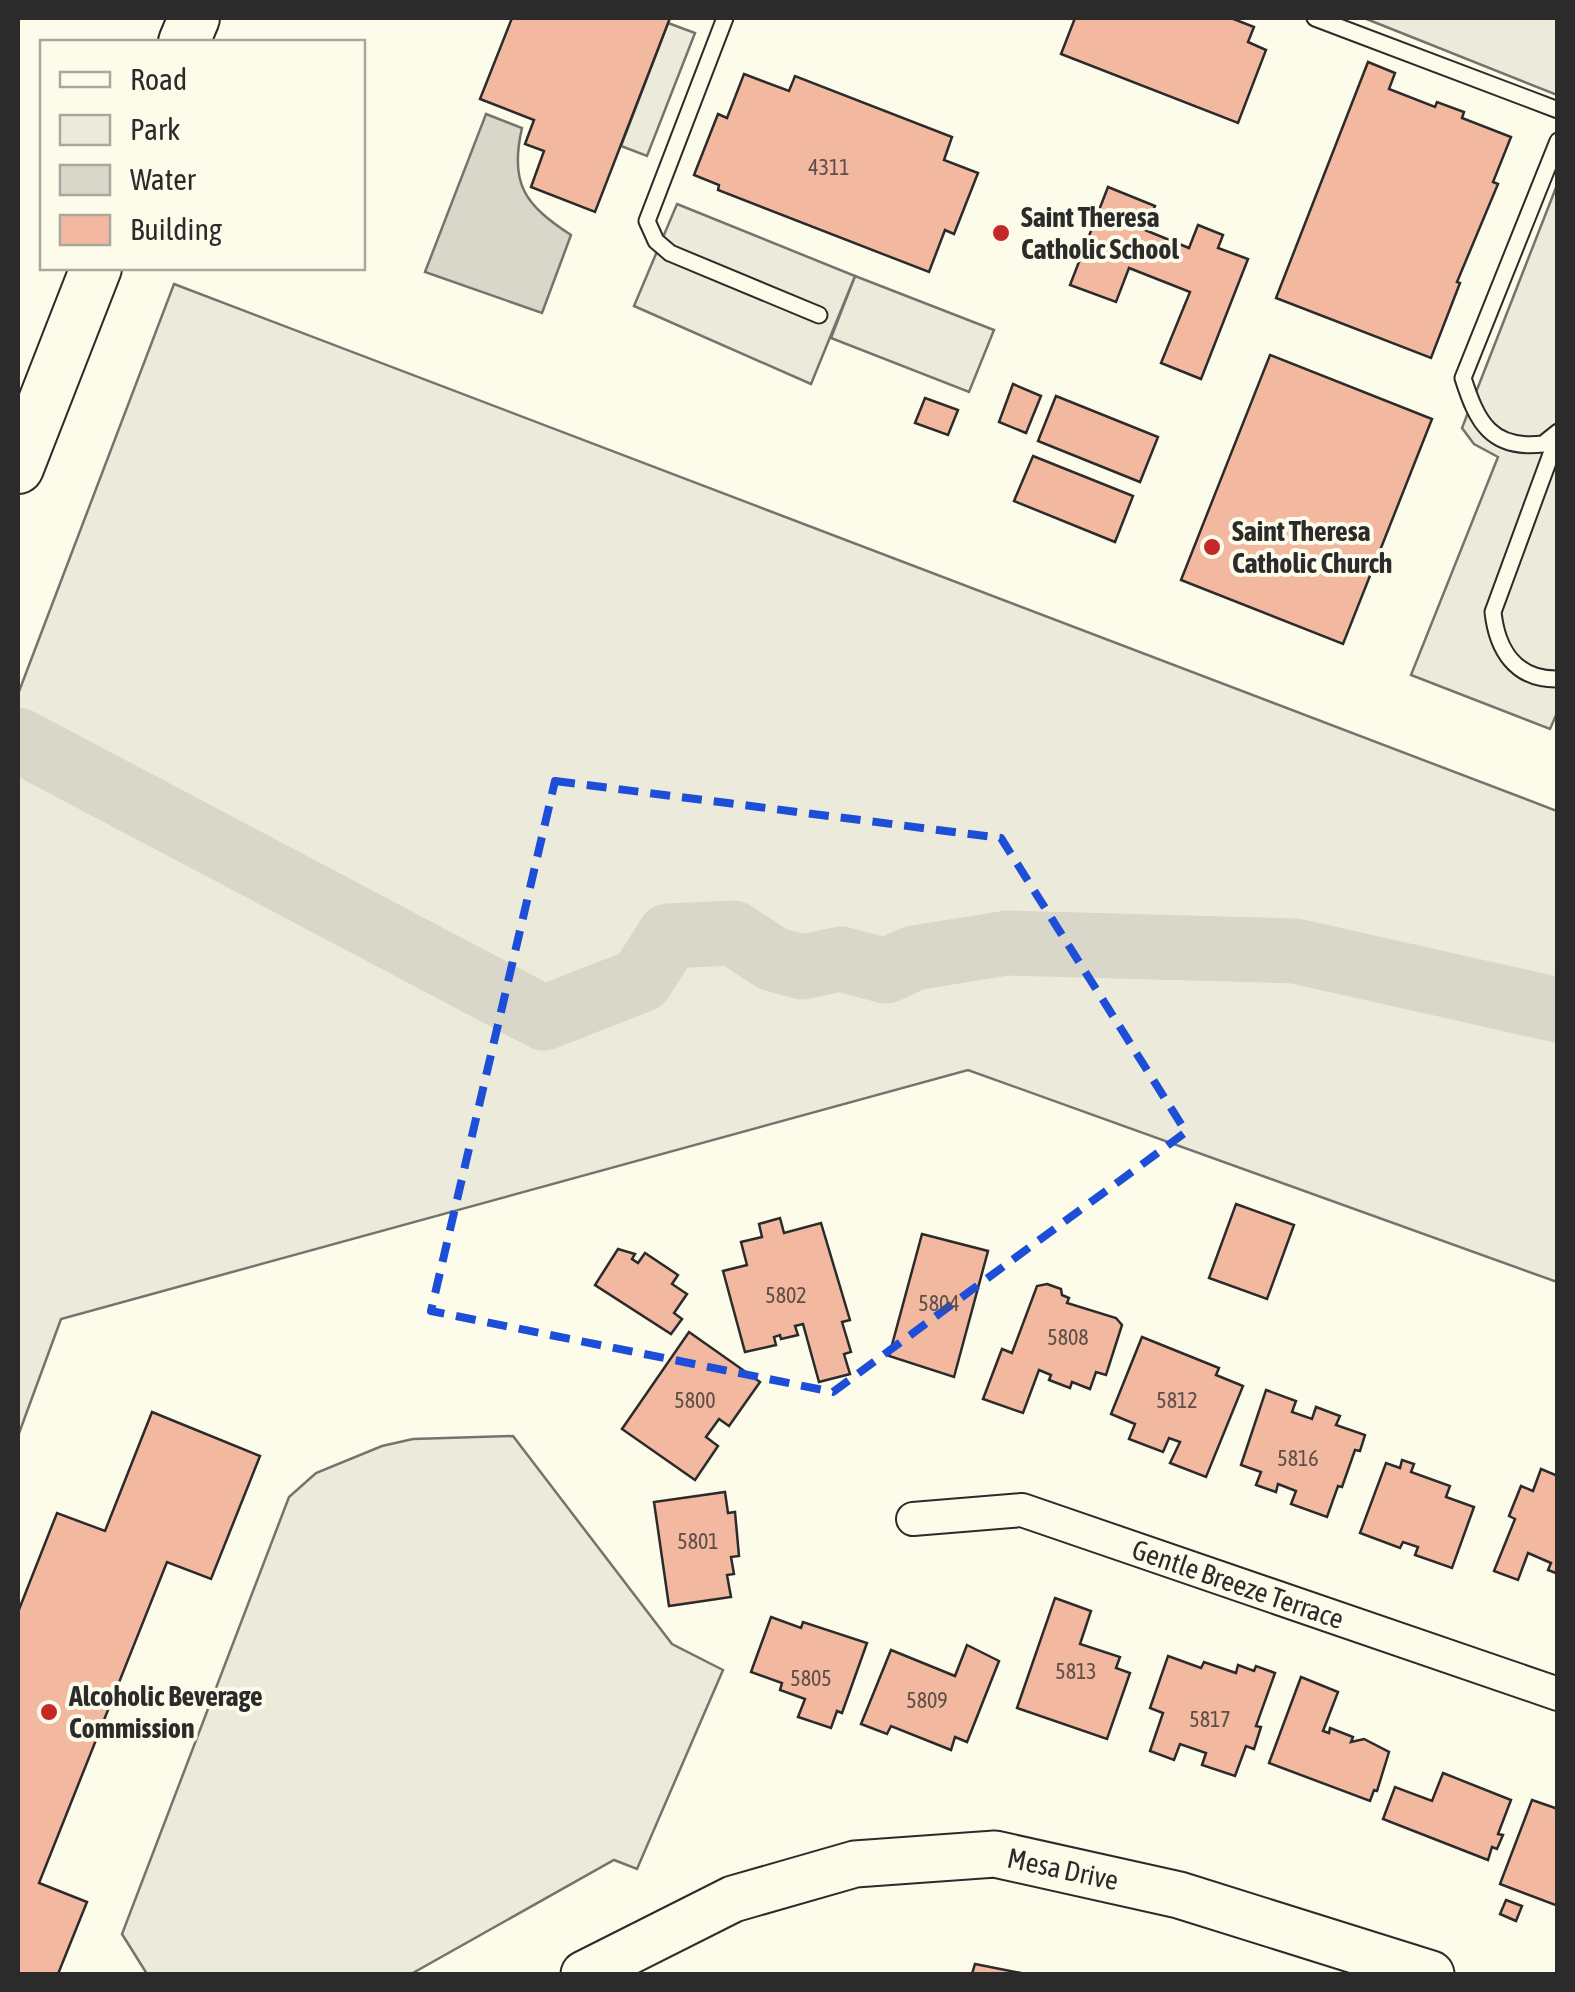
<svg xmlns="http://www.w3.org/2000/svg" width="1575" height="1992" viewBox="0 0 1575 1992" font-family="'Asap Condensed',sans-serif">
  <rect width="100%" height="100%" fill="#fdfbea"/>
  <g fill="#ecebdb" stroke="#74746e" stroke-width="2.5">
    <path d="M855,276L994,330L969,392L831,338Z"/>
    <path d="M174,284L1557,811V1282L968,1070L61,1319L18,1436V694Z"/>
  </g>
  <g fill="#eceadb" stroke="#74746e" stroke-width="2.5">
    <path d="M1364,18H1557V95Z"/>
    <path d="M668,23L695,33L647,156L621,146Z"/>
    <path d="M1557,185V713L1550,729L1411,675L1498,457L1474,444L1462,428Z"/>
    <path d="M677,204L855,276L811,384L634,306Z"/>
    <path d="M513,1436L672,1644L723,1670L637,1869L614,1860L411,1974H147L122,1934L289,1497L316,1473L382,1446L413,1439Z"/>
  </g>
  <path fill="#d8d7c9" stroke="#74746e" stroke-width="2.5" d="M486,114L522,128C509,184 525,205 571,235L542,313L425,272Z"/>
  <g fill="none" stroke-linecap="round" stroke-linejoin="round">
    <path stroke="#d8d7c9" stroke-width="65" d="M18,740L544,1018L641,980L669,936L733,933L773,959L802,967L841,959L886,971L914,958L1007,943L1295,951L1558,1010"/>
  </g>
  <g fill="#f2b8a0" stroke="#2b2b2b" stroke-width="2.5">
    <path d="M512,18H670L595,212L531,187L544,151L525,144L534,120L480,99Z"/>
    <path d="M1075,18H1231L1254,27L1248,42L1266,50L1238,123L1061,54Z"/>
    <path d="M1368,62L1395,73L1389,89L1435,107L1437,102L1464,112L1462,118L1511,137L1493,182L1498,184L1457,282L1460,283L1431,358L1276,298Z"/>
    <path d="M744,74L789,91L795,76L952,137L944,160L978,173L954,234L945,230L929,272L718,190L719,185L694,175L718,114L727,118Z"/>
    <path d="M1108,187L1155,206L1145,230L1189,248L1198,225L1223,235L1218,248L1248,259L1201,379L1161,363L1190,292L1129,268L1116,302L1070,285Z"/>
    <path d="M1270,355L1432,419L1343,644L1181,580Z"/>
    <path d="M1013,384L1041,396L1026,433L999,422Z"/>
    <path d="M1056,396L1158,437L1140,482L1038,441Z"/>
    <path d="M925,398L958,410L948,435L915,423Z"/>
    <path d="M1033,456L1133,496L1115,542L1014,501Z"/>
    <path d="M1236,1204L1294,1225L1267,1299L1209,1278Z"/>
    <path d="M780,1218L784,1233L821,1223L850,1320L842,1322L851,1352L844,1354L850,1374L819,1382L803,1324L795,1326L798,1335L781,1339L780,1335L774,1337L776,1345L745,1352L723,1271L747,1265L741,1242L762,1237L759,1224Z"/>
    <path d="M922,1234L988,1251L954,1377L889,1356Z"/>
    <path d="M618,1249L635,1254L632,1259L638,1263L645,1253L678,1275L672,1284L687,1294L674,1313L682,1319L671,1334L595,1285Z"/>
    <path d="M1047,1284L1061,1289L1062,1295L1069,1298L1067,1303L1116,1318L1122,1325L1106,1375L1096,1372L1090,1389L1072,1382L1070,1388L1049,1380L1051,1375L1039,1370L1023,1413L983,1399L1002,1349L1012,1353L1037,1286Z"/>
    <path d="M689,1332L760,1382L729,1426L719,1419L706,1437L718,1446L695,1480L622,1429Z"/>
    <path d="M1142,1337L1219,1368L1216,1375L1243,1386L1206,1477L1170,1463L1180,1442L1169,1438L1163,1452L1129,1439L1135,1424L1111,1414Z"/>
    <path d="M1266,1390L1296,1401L1292,1412L1312,1419L1316,1407L1340,1416L1336,1425L1365,1435L1360,1451L1355,1450L1342,1487L1338,1486L1327,1517L1291,1504L1296,1491L1278,1484L1276,1492L1256,1485L1261,1472L1241,1465Z"/>
    <path d="M152,1412L260,1456L211,1579L167,1562L39,1883L87,1902L58,1974H18V1612L57,1513L105,1531Z"/>
    <path d="M1402,1460L1414,1464L1411,1472L1450,1486L1446,1497L1474,1507L1452,1568L1415,1555L1418,1547L1403,1542L1400,1548L1360,1533L1386,1463L1400,1468Z"/>
    <path d="M1541,1469L1558,1476V1574L1548,1570L1551,1563L1528,1553L1518,1580L1494,1571L1515,1519L1509,1516L1521,1486L1533,1491Z"/>
    <path d="M725,1492L728,1513L735,1512L739,1556L731,1557L734,1574L727,1575L731,1597L669,1606L654,1502Z"/>
    <path d="M1055,1598L1091,1611L1080,1644L1120,1657L1116,1668L1130,1673L1107,1739L1017,1708Z"/>
    <path d="M771,1617L801,1628L803,1622L867,1643L842,1713L837,1711L831,1728L798,1717L805,1699L780,1690L782,1683L751,1672Z"/>
    <path d="M967,1645L999,1661L967,1742L955,1737L951,1750L891,1726L887,1734L861,1724L891,1650L955,1676Z"/>
    <path d="M1168,1656L1201,1668L1204,1662L1236,1673L1238,1665L1254,1671L1256,1666L1275,1673L1256,1726L1261,1727L1254,1749L1246,1746L1235,1776L1202,1765L1206,1753L1180,1744L1174,1760L1150,1751L1163,1713L1150,1708Z"/>
    <path d="M1301,1677L1338,1692L1323,1731L1329,1733L1330,1728L1353,1737L1351,1742L1364,1739L1389,1752L1377,1791L1374,1790L1370,1801L1269,1763Z"/>
    <path d="M1443,1773L1511,1800L1498,1834L1503,1835L1497,1849L1492,1847L1488,1860L1383,1819L1395,1787L1432,1801Z"/>
    <path d="M1532,1800L1558,1809V1906L1500,1884Z"/>
    <path d="M1506,1900L1522,1906L1516,1921L1500,1914Z"/>
    <path d="M975,1964L1026,1974H972Z"/>
  </g>
  <g fill="none" stroke-linecap="round" stroke-linejoin="round">
    <defs>
      <g id="lane">
        <path d="M725,18L647,221L656,241L670,253L819,315"/>
        <path d="M1315,18L1558,110"/>
        <path d="M1558,141L1463,378C1477,422 1491,450 1543,444L1558,432"/>
        <path d="M1558,435L1493,612C1497,649 1515,680 1558,679"/>
      </g>
      <path id="street" d="M913,1519L1022,1510L1558,1694"/>
      <path id="secondary" d="M584,1974L733,1899L855,1864L995,1854L1179,1895L1431,1974"/>
      <g id="primary">
        <path d="M184,42L194,18"/>
        <path d="M18,468L96,268"/>
      </g>
    </defs>
    <use href="#lane" stroke="#2b2b2b" stroke-width="19"/>
    <use href="#street" stroke="#2b2b2b" stroke-width="36"/>
    <use href="#secondary" stroke="#2b2b2b" stroke-width="49"/>
    <use href="#primary" stroke="#2b2b2b" stroke-width="54"/>
    <use href="#lane" stroke="#fdfbea" stroke-width="15"/>
    <use href="#street" stroke="#fdfbea" stroke-width="32"/>
    <use href="#secondary" stroke="#fdfbea" stroke-width="45"/>
    <use href="#primary" stroke="#fdfbea" stroke-width="50"/>
  </g>
  <path fill="none" stroke="#1d4ed8" stroke-width="8" stroke-dasharray="20 12" stroke-linejoin="round" d="M555,781L1001,838L1186,1132L833,1392L431,1311Z"/>
  <g fill="#c62828" stroke="#fdfbea" stroke-width="4">
    <circle cx="1001" cy="233" r="10"/>
    <circle cx="1212" cy="547" r="10"/>
    <circle cx="49" cy="1712" r="10"/>
  </g>
  <g text-anchor="middle" stroke-width="8" stroke-linejoin="round" paint-order="stroke">
    <g font-size="22" fill="#5d4e48">
      <text x="829" y="175">4311</text>
      <text x="786" y="1303">5802</text>
      <text x="939" y="1311">5804</text>
      <text x="1068" y="1345">5808</text>
      <text x="695" y="1408">5800</text>
      <text x="1177" y="1408">5812</text>
      <text x="1298" y="1466">5816</text>
      <text x="698" y="1549">5801</text>
      <text x="1076" y="1679">5813</text>
      <text x="811" y="1686">5805</text>
      <text x="927" y="1708">5809</text>
      <text x="1210" y="1727">5817</text>
    </g>
    <g font-size="28" font-weight="bold" fill="#2b2b2b" stroke="#fdfbea" text-anchor="start">
      <text x="1021" y="227">Saint Theresa<tspan x="1021" dy="32">Catholic School</tspan></text>
      <text x="1232" y="541">Saint Theresa<tspan x="1232" dy="32">Catholic Church</tspan></text>
      <text x="69" y="1706">Alcoholic Beverage<tspan x="69" dy="32">Commission</tspan></text>
    </g>
    <g font-size="28" fill="#2b2b2b" stroke="#fdfbea">
      <text transform="translate(1238 1584) rotate(19)" y="10">Gentle Breeze Terrace</text>
      <text transform="translate(1063 1869) rotate(12)" y="10">Mesa Drive</text>
    </g>
  </g>
  <rect width="1575" height="1992" fill="none" stroke="#2b2b2b" stroke-width="40"/>
  <rect x="40" y="40" width="325" height="230" fill="#fdfbea" stroke="#a9a89e" stroke-width="2.5"/>
  <rect x="60" y="72" width="50" height="15" fill="#fdfbea" stroke="#a9a89e" stroke-width="2.5"/>
  <text x="130" y="90" font-size="30" fill="#2b2b2b">Road</text>
  <rect x="60" y="115" width="50" height="30" fill="#ecebdb" stroke="#a9a89e" stroke-width="2.5"/>
  <text x="130" y="140" font-size="30" fill="#2b2b2b">Park</text>
  <rect x="60" y="165" width="50" height="30" fill="#d8d7c9" stroke="#a9a89e" stroke-width="2.5"/>
  <text x="130" y="190" font-size="30" fill="#2b2b2b">Water</text>
  <rect x="60" y="215" width="50" height="30" fill="#f2b8a0" stroke="#a9a89e" stroke-width="2.5"/>
  <text x="130" y="240" font-size="30" fill="#2b2b2b">Building</text>
</svg>
